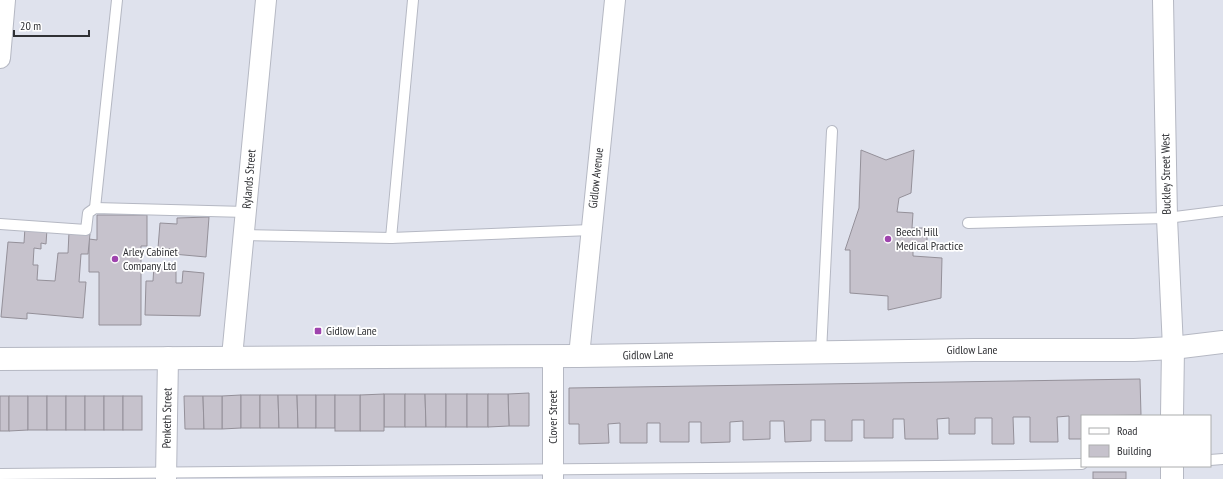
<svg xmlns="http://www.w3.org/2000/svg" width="1223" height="479" viewBox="0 0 1223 479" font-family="'PT Sans Narrow',sans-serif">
  <rect width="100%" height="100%" fill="#dfe2ed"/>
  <g fill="#c6c2cc" stroke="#949099">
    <path d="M861,150L886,160L914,150L911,193L899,198L897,212L913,213L912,228H927V250H913V256L942,258L941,298L888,310V296L850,293V250H845L859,208Z"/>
    <path d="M97,215H147V246H141V325H99V272H89V239L97,240Z"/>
    <path d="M209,217L206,257L173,254L174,249L158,248L160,223L177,224V218Z"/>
    <path d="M25,227L47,229L46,244L41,243V249L34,248L33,265H38L37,280L55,281L58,253H68L69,232L90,234L88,254H81L79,282H86L83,318L27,313V319L1,317L8,242L24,243Z"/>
    <path d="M154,266H176V283H182L183,271L204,273L200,316L145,315L146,281H153Z"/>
    <path d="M1140,379L1141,415L1082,416V439H1069V416L1057,417L1058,442H1030V417H1013L1014,444H992V418H975V434H949V418L937,419L938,439H905L904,419H893V438H864V420H852V441H825V420H811V441L785,442L784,421H770V439L743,440V421L730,422V442L701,443V422H689V442H660V423H647V443H620V423L608,424L609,443L579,444V424H569V388Z"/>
    <path d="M529,393V426H509L508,394Z"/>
    <rect x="384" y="394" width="21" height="33"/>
    <path d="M384,394V431H360V395Z"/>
    <path d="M405,394H425L426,427H405Z"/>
    <path d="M425,394H446V427H426Z"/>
    <rect x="446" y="394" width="21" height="33"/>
    <rect x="467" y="394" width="21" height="33"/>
    <path d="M488,394H508L509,426L488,427Z"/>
    <path d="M241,395V428L222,429V396Z"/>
    <rect x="241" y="395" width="19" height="33"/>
    <path d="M260,395H278L279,428H260Z"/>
    <path d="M278,395H297L298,428H279Z"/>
    <path d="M297,395H316V428H298Z"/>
    <rect x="316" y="395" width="19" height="33"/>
    <rect x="335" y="395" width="25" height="36"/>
    <rect x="0" y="396" width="9" height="35"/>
    <path d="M9,396H28V430L9,431Z"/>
    <rect x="28" y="396" width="19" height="34"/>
    <rect x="47" y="396" width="19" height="34"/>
    <rect x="66" y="396" width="19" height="34"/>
    <rect x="85" y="396" width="19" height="34"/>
    <rect x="104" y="396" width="19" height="34"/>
    <rect x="123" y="396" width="19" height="34"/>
    <path d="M184,396H203L204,429H185Z"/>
    <path d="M203,396H222V429H204Z"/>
    <rect x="1093" y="472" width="33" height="7"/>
  </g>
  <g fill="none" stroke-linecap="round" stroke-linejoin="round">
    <defs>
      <g id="lane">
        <path d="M95,208L117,0"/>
        <path d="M968,223L1167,218L1223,211"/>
        <path d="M0,224L86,230L88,213L95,208L246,212"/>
        <path d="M244,235L391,238L413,0"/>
        <path d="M391,238L591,230"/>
        <path d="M821,352L832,131"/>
        <path d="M1210,460L1223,459"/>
        <path d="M0,474L938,466L1082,464"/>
      </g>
      <g id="street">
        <path d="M1163,0L1167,218L1173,348"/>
        <path d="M0,58L5,0"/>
        <path d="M579,356L615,0"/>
        <path d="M232,357L266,0"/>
        <path d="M166,479L168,357"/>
        <path d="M553,479V356"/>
      </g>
      <g id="secondary">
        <path d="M0,359L579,356L974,350H1134L1173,348L1223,342"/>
        <path d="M1172,416L1173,348"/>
        <path d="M1172,466V479"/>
      </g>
    </defs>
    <use href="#lane" stroke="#b5b8c3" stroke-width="12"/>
    <use href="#street" stroke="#b5b8c3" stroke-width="22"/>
    <use href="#secondary" stroke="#b5b8c3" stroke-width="24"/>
    <use href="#lane" stroke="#fff" stroke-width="10"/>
    <use href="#street" stroke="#fff" stroke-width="20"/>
    <use href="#secondary" stroke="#fff" stroke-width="22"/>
  </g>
  <g fill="#9f44ae" stroke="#fff" stroke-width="1.5">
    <circle cx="888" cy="239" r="4"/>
    <circle cx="115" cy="259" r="4"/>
    <rect x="314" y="327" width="8" height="8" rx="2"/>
  </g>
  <g text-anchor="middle" stroke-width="3.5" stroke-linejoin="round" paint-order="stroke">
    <g font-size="12" fill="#303135" stroke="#fff">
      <text transform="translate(1166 174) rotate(-91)" y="4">Buckley Street West</text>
      <text transform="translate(596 178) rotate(-84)" y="4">Gidlow Avenue</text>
      <text transform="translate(249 179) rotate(-85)" y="4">Rylands Street</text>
      <text x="972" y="354">Gidlow Lane</text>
      <text transform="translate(648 355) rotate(-1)" y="4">Gidlow Lane</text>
      <text transform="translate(553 417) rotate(-90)" y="4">Clover Street</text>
      <text transform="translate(167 418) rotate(-89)" y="4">Penketh Street</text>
    </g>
    <g font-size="12" fill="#303135" stroke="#fff" text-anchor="start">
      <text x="896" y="236">Beech Hill<tspan x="896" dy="14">Medical Practice</tspan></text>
      <text x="123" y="256">Arley Cabinet<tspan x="123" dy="14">Company Ltd</tspan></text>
      <text x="326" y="335">Gidlow Lane</text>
    </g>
  </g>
  <rect x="1081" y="415" width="130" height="52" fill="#ffffff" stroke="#acadae"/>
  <rect x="1089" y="428" width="20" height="6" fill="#ffffff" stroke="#acadae"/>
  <text x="1117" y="435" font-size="12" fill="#303135">Road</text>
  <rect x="1089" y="445" width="20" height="12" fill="#c6c2cc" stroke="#acadae"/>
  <text x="1117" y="455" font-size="12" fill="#303135">Building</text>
  <path d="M14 30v6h75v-6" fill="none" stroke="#303135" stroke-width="2"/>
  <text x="20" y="30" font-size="12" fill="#303135" stroke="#ffffff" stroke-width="3" paint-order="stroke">20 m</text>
</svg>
